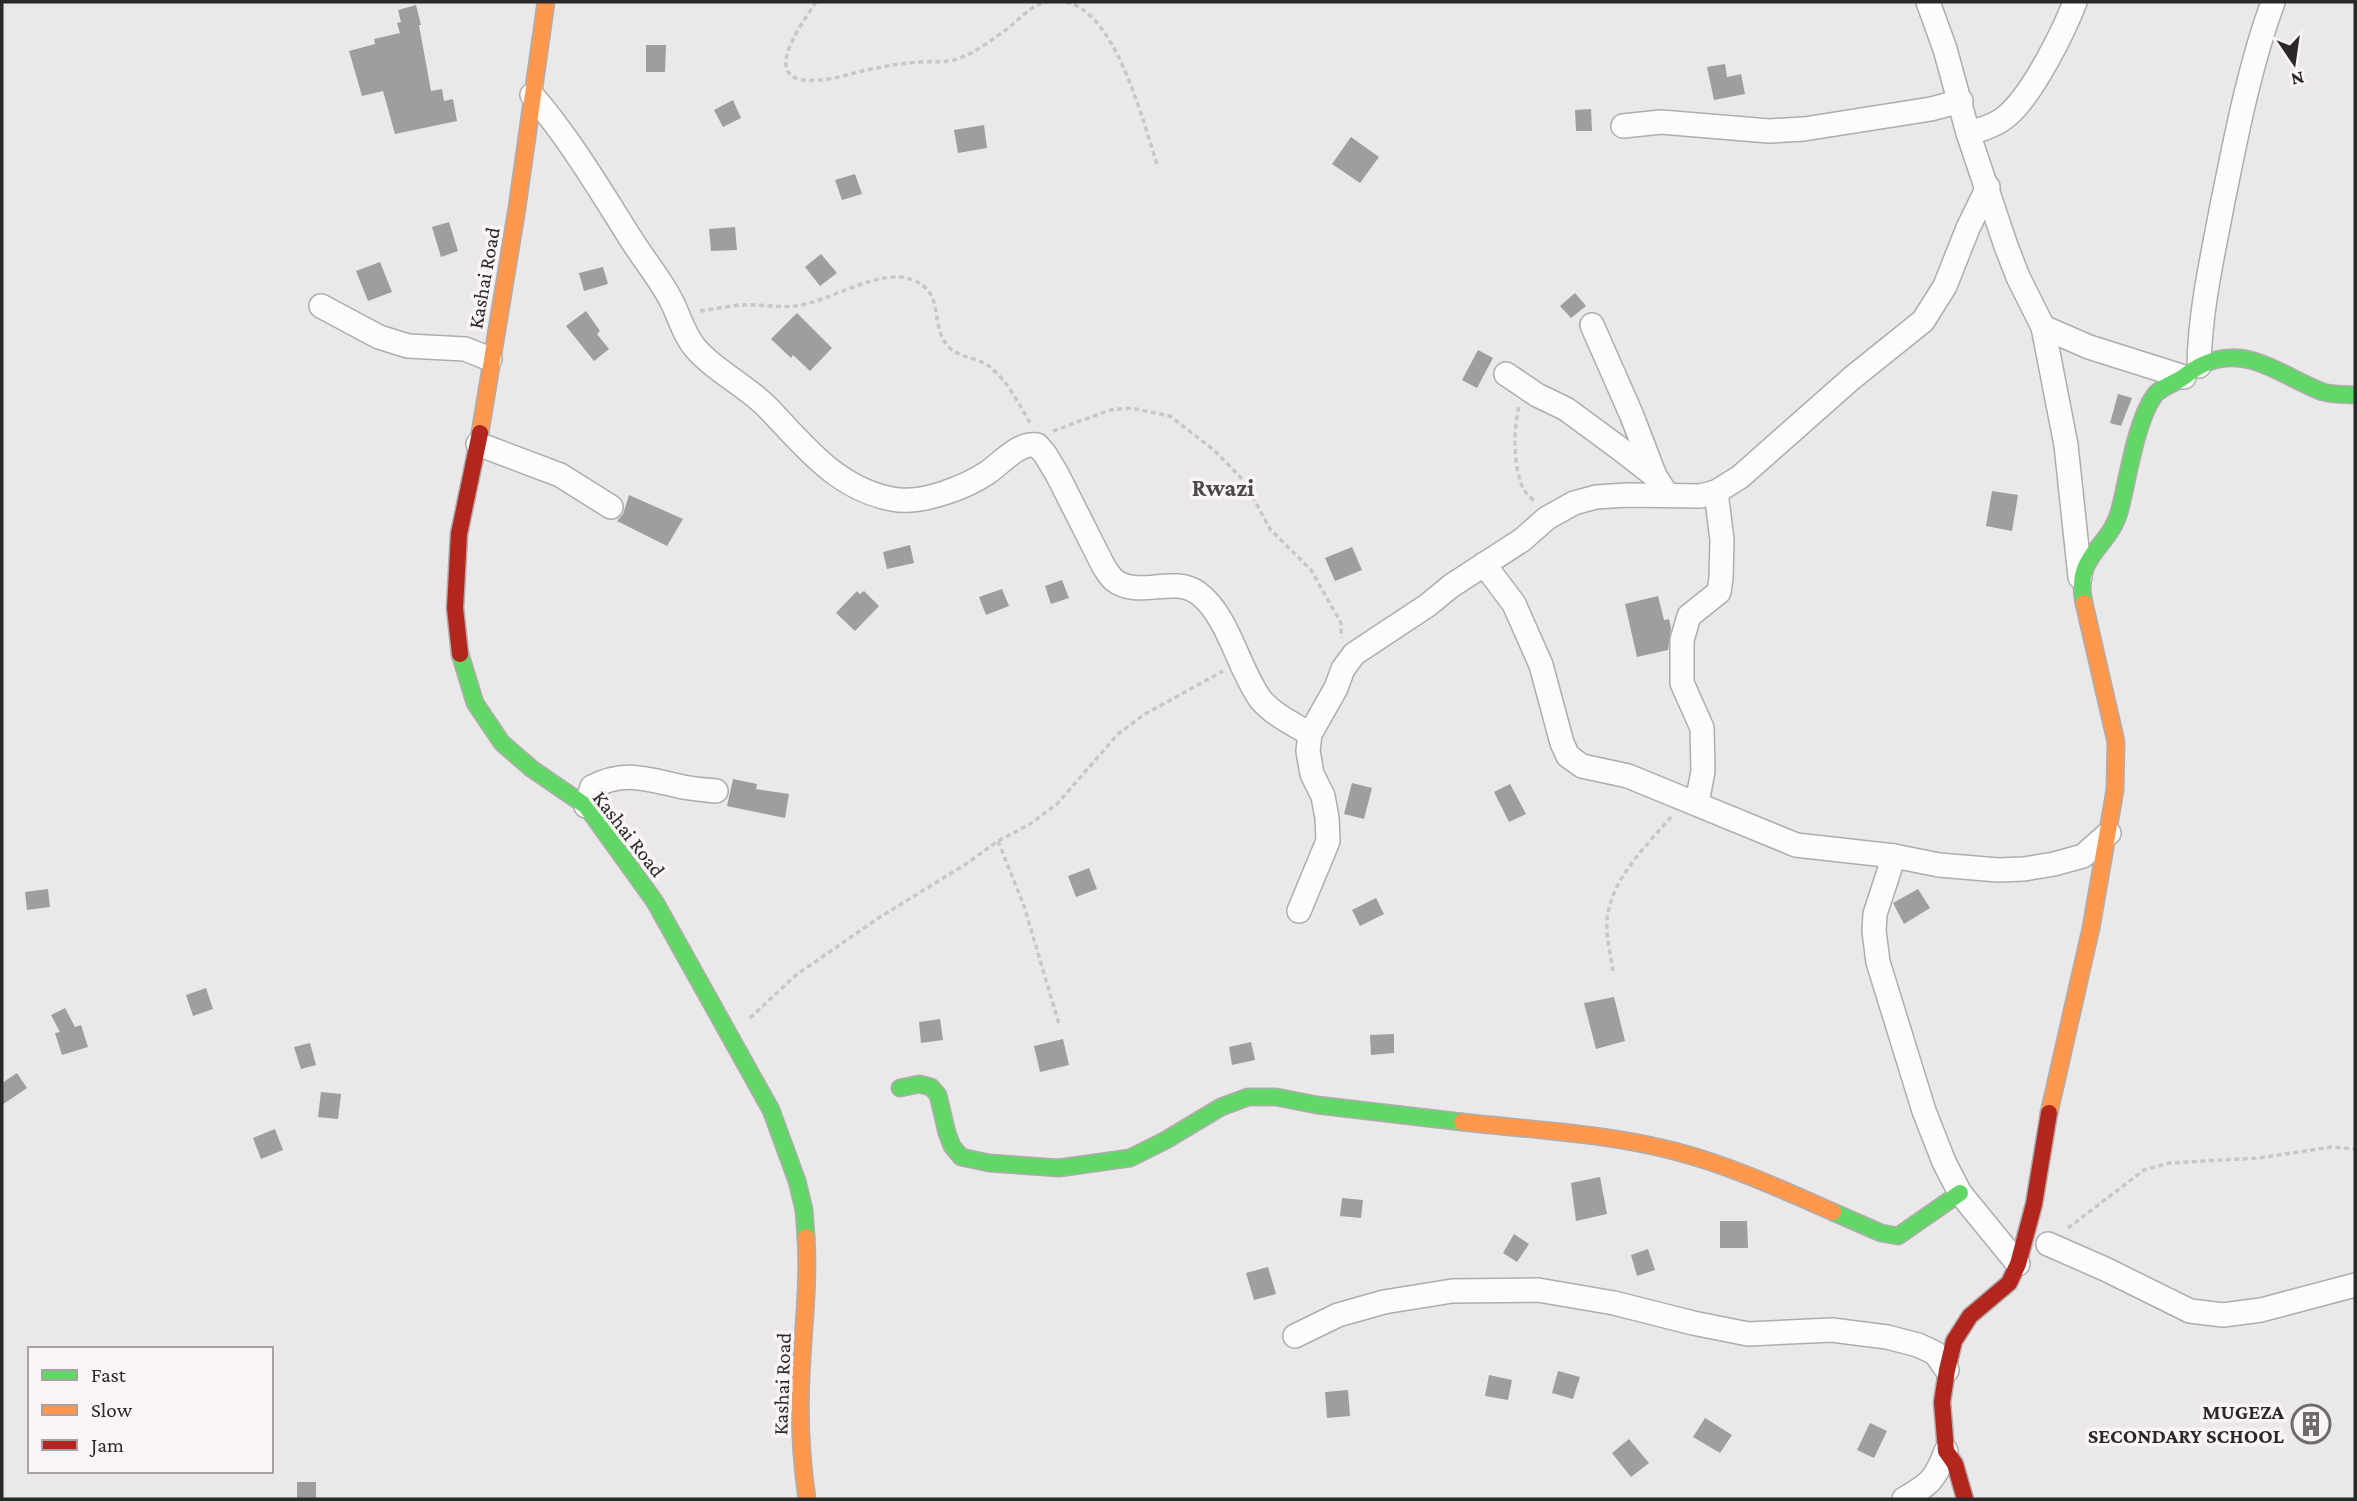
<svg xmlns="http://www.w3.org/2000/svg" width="2357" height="1501" viewBox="0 0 2357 1501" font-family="'Crimson Pro',serif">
  <rect width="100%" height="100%" fill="#ebe8e9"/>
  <g fill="#9f9d9e">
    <path d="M416,5L421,25H419L431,91L442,89L444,101L453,99L457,121L395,134L383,91L362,96L349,51L375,44L374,39L400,33L397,23L401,22L398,10Z"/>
    <path d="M646,45H666L665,72H646Z"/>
    <path d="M1725,64L1727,77L1741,74L1745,94L1714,100L1707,67Z"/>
    <path d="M733,100L741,118L723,127L714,110Z"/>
    <path d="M1591,109L1592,131H1576L1575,110Z"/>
    <path d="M984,125L987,148L958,153L954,130Z"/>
    <path d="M1351,137L1379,157L1360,183L1332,164Z"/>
    <path d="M855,174L862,194L842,200L835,180Z"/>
    <path d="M449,222L458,251L441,257L432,227Z"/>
    <path d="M735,227L737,250L711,251L709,229Z"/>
    <path d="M821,254L837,273L820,286L805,267Z"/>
    <path d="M380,262L392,292L368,301L356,271Z"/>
    <path d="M603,267L608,284L584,291L579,273Z"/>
    <path d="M1575,293L1586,306L1571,318L1560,306Z"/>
    <path d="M586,311L600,331L597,334L609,349L594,361L566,326Z"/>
    <path d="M797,313L832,348L810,371L793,355L791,358L771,339Z"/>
    <path d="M1478,350L1493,358L1477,388L1462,380Z"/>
    <path d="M2118,394L2132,398L2121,426L2110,423Z"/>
    <path d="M1992,491L2018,495L2012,531L1986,526Z"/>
    <path d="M629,495L683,519L667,546L617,521L623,514Z"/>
    <path d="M910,545L914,563L887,569L883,552Z"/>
    <path d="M1352,547L1362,570L1335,581L1325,558Z"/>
    <path d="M1062,580L1069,598L1051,604L1045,586Z"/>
    <path d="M1002,589L1009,606L986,615L979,597Z"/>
    <path d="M857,591L860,594L864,591L879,606L855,631L836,613Z"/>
    <path d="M1658,596L1664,620L1669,619L1671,628L1668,650L1637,657L1625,604Z"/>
    <path d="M733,779L757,784L756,789L789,794L785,818L727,806Z"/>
    <path d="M1352,783L1372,788L1364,819L1344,814Z"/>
    <path d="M1510,784L1526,814L1509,822L1494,792Z"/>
    <path d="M1089,868L1097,889L1076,897L1068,876Z"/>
    <path d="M48,889L50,907L27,910L25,892Z"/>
    <path d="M1918,889L1930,908L1904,924L1893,903Z"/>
    <path d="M1376,898L1384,914L1360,926L1352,910Z"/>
    <path d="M206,988L213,1009L193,1016L186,995Z"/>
    <path d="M1614,997L1625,1041L1596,1049L1584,1003Z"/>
    <path d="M65,1008L75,1027L81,1025L88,1047L62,1055L55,1033L60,1032L51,1015Z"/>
    <path d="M940,1019L943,1040L921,1043L919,1022Z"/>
    <path d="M1394,1034V1053L1371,1055L1370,1035Z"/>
    <path d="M1063,1039L1069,1065L1040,1072L1034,1046Z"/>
    <path d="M1251,1042L1255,1060L1232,1065L1229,1047Z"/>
    <path d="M310,1043L316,1065L301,1069L294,1047Z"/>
    <path d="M17,1073L27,1088L2,1105V1083Z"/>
    <path d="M321,1092L341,1094L338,1119L318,1117Z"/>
    <path d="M275,1129L283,1150L261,1159L253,1138Z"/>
    <path d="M1600,1177L1607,1214L1576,1221L1571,1183Z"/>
    <path d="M1342,1198L1363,1200L1361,1218L1340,1216Z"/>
    <path d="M1720,1221H1747L1748,1248H1720Z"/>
    <path d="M1514,1234L1529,1244L1517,1262L1503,1253Z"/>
    <path d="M1648,1249L1655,1270L1637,1276L1631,1255Z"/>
    <path d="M1268,1267L1276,1294L1254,1300L1246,1273Z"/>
    <path d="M1558,1371L1580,1377L1573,1399L1552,1393Z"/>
    <path d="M1489,1375L1512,1380L1508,1400L1485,1396Z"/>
    <path d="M1348,1390L1350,1416L1327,1418L1325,1392Z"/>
    <path d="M2321,1411L2326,1430L2302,1437L2297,1418Z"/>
    <path d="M1705,1418L1732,1435L1720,1453L1693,1437Z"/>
    <path d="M1870,1423L1887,1431L1874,1458L1857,1450Z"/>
    <path d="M1629,1439L1649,1463L1631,1477L1612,1453Z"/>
    <rect x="297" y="1482" width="19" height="17"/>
  </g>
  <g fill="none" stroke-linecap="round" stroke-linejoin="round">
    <defs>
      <g id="street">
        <path d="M1928,2L1945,49L1968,133L2006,246L2018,277L2043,327L2066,445L2080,577"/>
        <path d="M532,95C570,139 600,190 631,239C644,260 661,280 672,302C680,318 684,335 696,349C717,373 748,386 770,410C806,448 838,489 892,499C920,505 964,488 987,473C1003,462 1017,443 1037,445L1045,454L1057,474L1104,567C1107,571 1110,577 1114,580C1138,599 1173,575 1198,593C1229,616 1238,669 1261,700C1274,715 1293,724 1310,734"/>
        <path d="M1623,126L1661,122L1769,131L1804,129L1931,109L1961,101"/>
        <path d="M1968,133C1983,129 1997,125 2008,115C2033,93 2063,33 2075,2"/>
        <path d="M321,306L379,337L408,346L465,349L490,359"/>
        <path d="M1592,325L1632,416L1655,476"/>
        <path d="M2043,327L2089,347L2184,377"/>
        <path d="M2199,366C2200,311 2212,259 2222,206C2236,137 2249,68 2273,2"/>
        <path d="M1506,374L1537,395L1566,409L1619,448L1655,476L1667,495"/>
        <path d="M478,444L560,475L611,507"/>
        <path d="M1484,564L1514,604L1541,665L1562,743L1568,756L1582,766L1628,776L1796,845L1894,856L1939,865L1998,870L2024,869L2054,864L2083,856L2109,833"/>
        <path d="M1697,803L1703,771L1702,728L1682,683V640L1689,616L1719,592L1721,578L1722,540L1716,492"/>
        <path d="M586,806L592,787C626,769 649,780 683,787C694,789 705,790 716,791"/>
        <path d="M1894,856L1875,914L1874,931L1878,962L1924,1111L1944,1162L1960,1193L2018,1264"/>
        <path d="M1299,911L1328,841L1327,818L1323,796L1312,774L1308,751L1310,734L1336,688L1343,669L1354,654L1428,605L1451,586L1522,540L1547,518L1574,503L1596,497L1627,495L1700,496L1716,492L1740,477L1852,378L1923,321L1945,286L1968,228L1988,187"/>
        <path d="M2048,1244L2105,1269L2190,1311L2223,1315L2261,1310L2355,1285"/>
        <path d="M1295,1336L1338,1315L1384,1302L1452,1291L1538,1290L1614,1303L1693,1323L1748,1334L1832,1330L1887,1337L1918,1345L1935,1353L1947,1370"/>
        <path d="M1904,1499C1930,1484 1935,1480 1946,1451"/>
      </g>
      <g id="fast">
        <path d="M2084,603C2073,554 2110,549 2120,509C2128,478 2136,421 2154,396C2160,387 2176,383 2185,376C2203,361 2226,354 2250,360C2275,366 2298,383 2323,392C2333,395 2345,394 2355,395"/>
        <path d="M460,654L475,703L502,743L532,769L586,806L655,902L771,1110L797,1181L804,1210L806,1237"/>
        <path d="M900,1088L919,1084L931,1087L938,1095L947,1133L952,1146L961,1157L989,1163L1059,1168L1130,1158L1166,1140L1221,1107L1248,1097H1276L1317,1105L1462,1122"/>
        <path d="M1833,1212L1881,1233L1898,1236L1960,1193"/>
      </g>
      <g id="slow">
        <path d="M480,433L517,208L546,2"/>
        <path d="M2049,1113L2091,928L2115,790L2116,742L2084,603"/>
        <path d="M1462,1122C1532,1130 1605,1133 1674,1151C1729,1165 1781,1189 1833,1212"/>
        <path d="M806,1237C809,1283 803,1329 801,1376C799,1417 801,1458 807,1499"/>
      </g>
      <g id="jam">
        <path d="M460,654L455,608L459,534L480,433"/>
        <path d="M1965,1499L1955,1464L1946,1451L1942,1402L1947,1370L1954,1341L1970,1316L2009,1283L2018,1264L2034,1204L2049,1113"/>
      </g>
    </defs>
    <use href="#street" stroke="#aeacac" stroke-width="26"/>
    <use href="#fast" stroke="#aeacac" stroke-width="19"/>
    <use href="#slow" stroke="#aeacac" stroke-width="19"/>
    <use href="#jam" stroke="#aeacac" stroke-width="19"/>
    <g stroke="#c8c7c7" stroke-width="3.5" stroke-dasharray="5 3.5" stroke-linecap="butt">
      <path d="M816,2C799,28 756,86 819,80C838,79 858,71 877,68C891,65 905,63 920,62C935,61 947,64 962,57C978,51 993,39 1007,29C1020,19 1031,5 1047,2"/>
      <path d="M1066,2C1117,13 1143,123 1158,167"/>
      <path d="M700,311C714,309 729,306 743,305C760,304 778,308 796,306C834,301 889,260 922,285C943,300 931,328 948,346C957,357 974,357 986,364C1006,378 1018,402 1030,423"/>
      <path d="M1519,407C1513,428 1513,470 1524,490C1527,494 1532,499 1535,502"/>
      <path d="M1053,431L1110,410L1131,408L1170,416L1214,450L1244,481L1270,529L1311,570L1341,623V638"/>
      <path d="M998,841L1024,906L1059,1024"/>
      <path d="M1613,971C1611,956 1606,938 1607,922C1609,881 1646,846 1671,817"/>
      <path d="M750,1018L796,975L880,917L966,864L998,841L1030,824L1057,804L1118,734L1145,714L1223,671"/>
      <path d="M2068,1228L2144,1170L2169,1163L2259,1158L2331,1147L2355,1149"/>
    </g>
    <use href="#street" stroke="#fcfcfc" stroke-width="23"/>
    <use href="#fast" stroke="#63d668" stroke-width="16"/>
    <use href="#slow" stroke="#ff974d" stroke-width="16"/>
    <use href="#jam" stroke="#b3261e" stroke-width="16"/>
  </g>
  <defs>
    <symbol id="building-ring" viewBox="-11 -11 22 22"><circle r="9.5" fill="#f9f4f5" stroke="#6e6b6c" stroke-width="1.5"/><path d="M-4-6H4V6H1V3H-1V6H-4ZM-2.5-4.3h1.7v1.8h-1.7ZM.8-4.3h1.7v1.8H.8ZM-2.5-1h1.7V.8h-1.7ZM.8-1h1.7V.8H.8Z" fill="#6e6b6c"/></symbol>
  </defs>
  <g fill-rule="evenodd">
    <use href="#building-ring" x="2289" y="1402" width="44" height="44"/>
  </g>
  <g text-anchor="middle" stroke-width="7" stroke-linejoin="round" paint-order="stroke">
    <g font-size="21" fill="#2a2829" stroke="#f9f4f5">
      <text transform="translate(484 278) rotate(-80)" y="7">Kashai Road</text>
      <text transform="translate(629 834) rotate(52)" y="7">Kashai Road</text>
      <text transform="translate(782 1384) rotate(-88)" y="7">Kashai Road</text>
    </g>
    <g font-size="21" font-weight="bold" fill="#2a2829" stroke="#f9f4f5" text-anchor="end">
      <text x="2284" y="1419">MUGEZA<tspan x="2284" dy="24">SECONDARY SCHOOL</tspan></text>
    </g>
    <g font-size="24" font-weight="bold" fill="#4b4748" stroke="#f9f4f5">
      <text x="1223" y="496">Rwazi</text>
    </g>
  </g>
  <rect width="2357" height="1501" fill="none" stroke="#2a2829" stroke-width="7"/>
  <rect x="28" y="1347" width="245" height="126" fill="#f9f4f5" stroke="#a6a2a3" stroke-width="2"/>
  <rect x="42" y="1370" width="35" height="10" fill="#63d668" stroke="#a6a2a3" stroke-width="2"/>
  <text x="91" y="1382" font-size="21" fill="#2a2829">Fast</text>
  <rect x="42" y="1405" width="35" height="10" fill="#ff974d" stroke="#a6a2a3" stroke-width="2"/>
  <text x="91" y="1417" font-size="21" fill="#2a2829">Slow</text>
  <rect x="42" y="1440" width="35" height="10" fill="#b3261e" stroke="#a6a2a3" stroke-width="2"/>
  <text x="91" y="1452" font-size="21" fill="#2a2829">Jam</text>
  <g transform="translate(2294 63) rotate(167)" stroke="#f9f4f5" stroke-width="5" paint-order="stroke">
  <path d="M0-5L12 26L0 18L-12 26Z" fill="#2a2829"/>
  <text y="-10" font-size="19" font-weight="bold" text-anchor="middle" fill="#2a2829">N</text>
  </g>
</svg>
